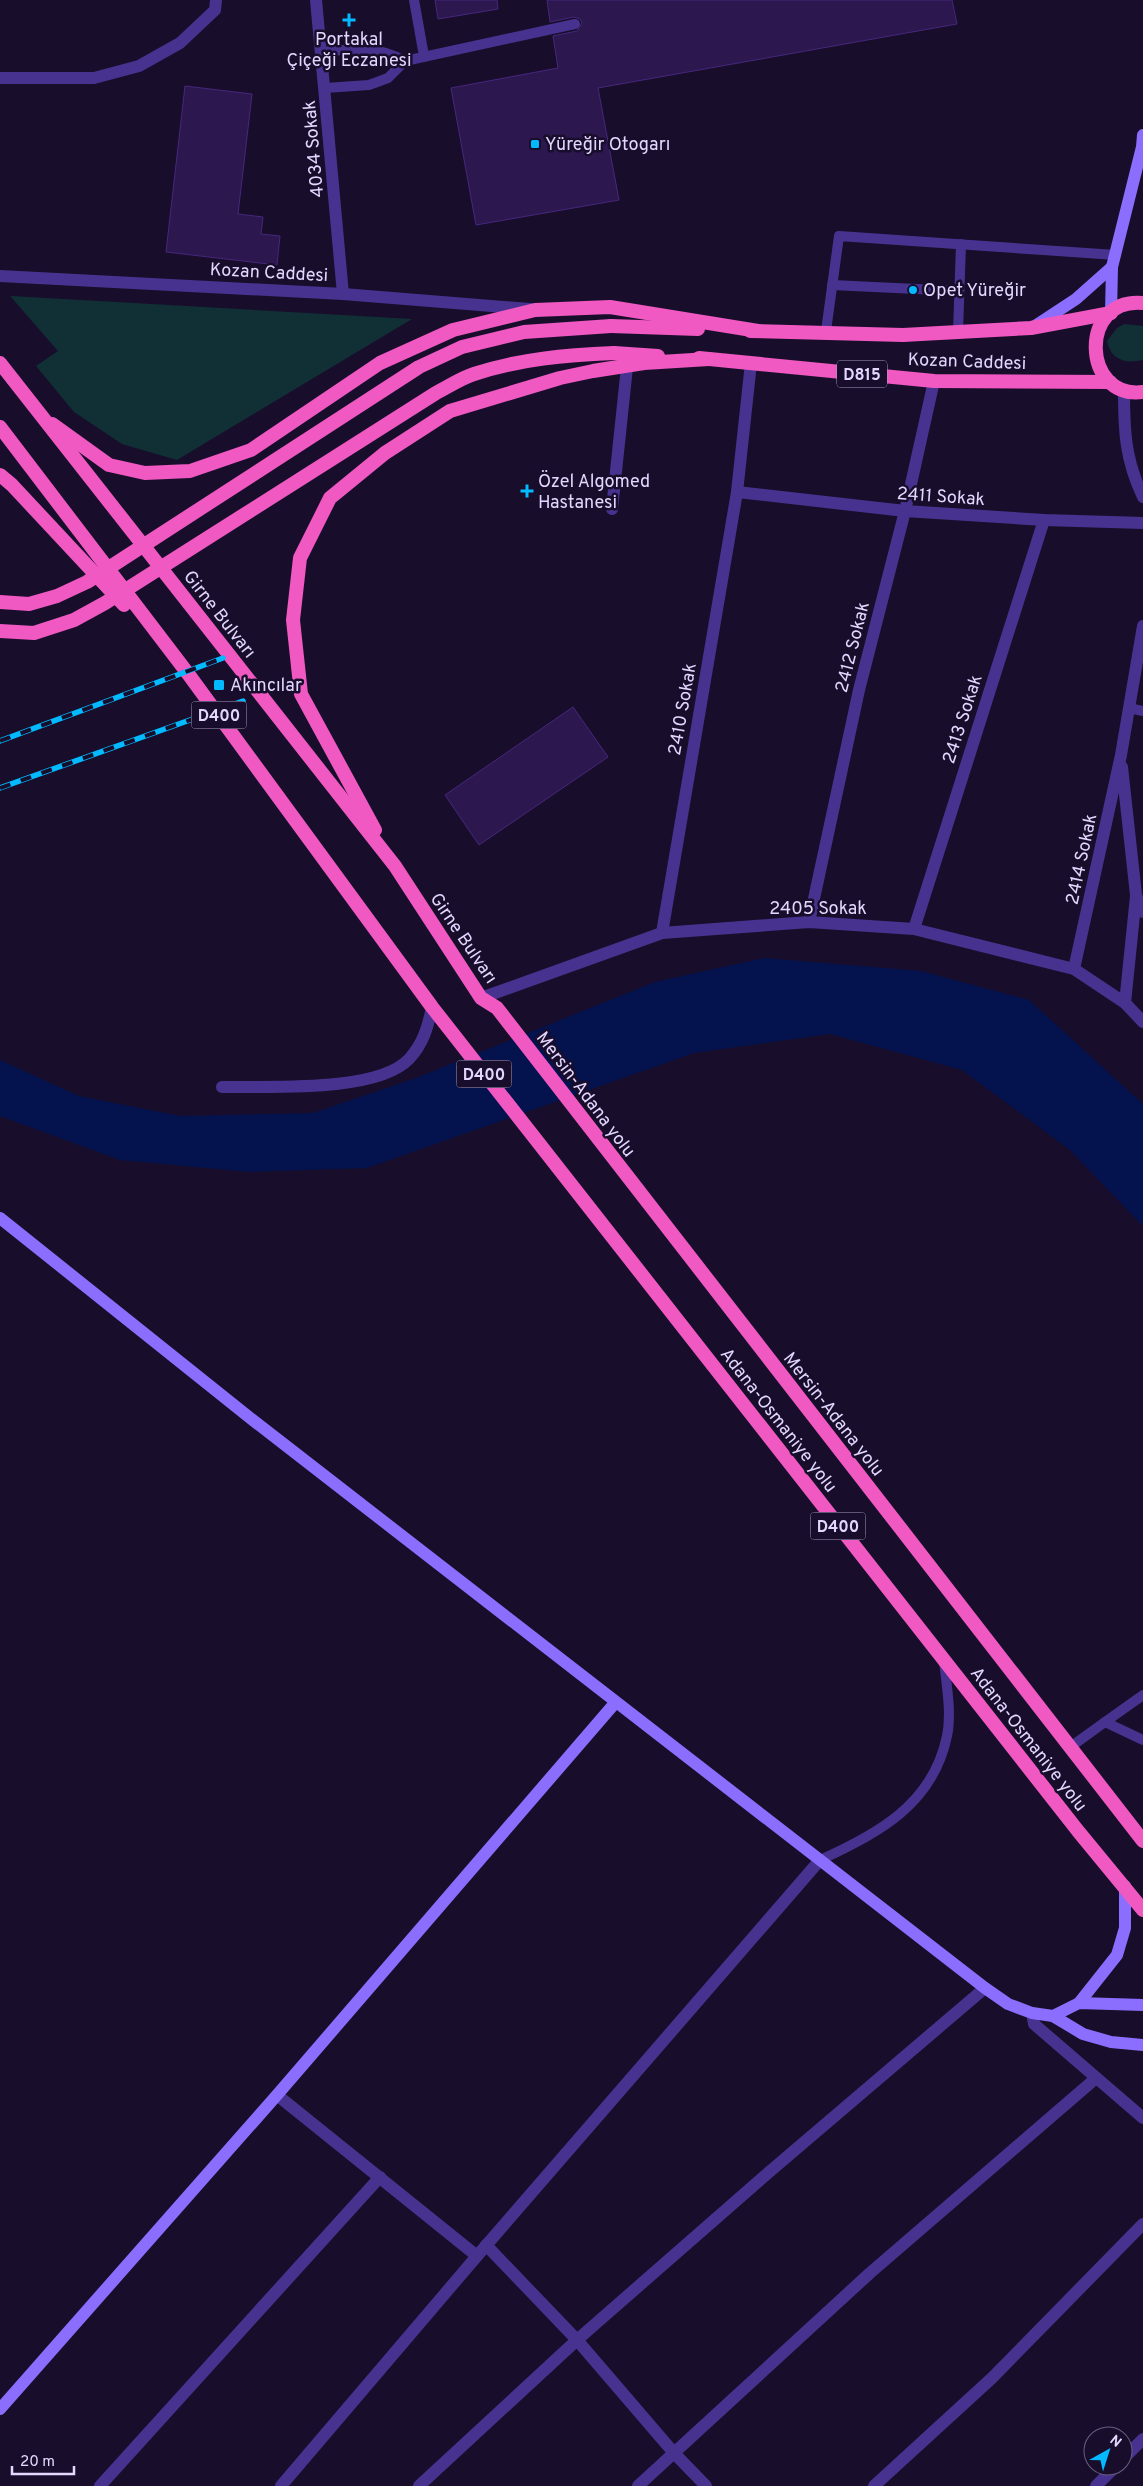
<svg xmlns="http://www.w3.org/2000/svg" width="1143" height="2486" viewBox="0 0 1143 2486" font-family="Overpass,sans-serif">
  <rect width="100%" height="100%" fill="#180e2b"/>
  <g fill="#103036">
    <path d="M11,297V296L412,319L177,460L122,444L74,412L36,366L58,351Z"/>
    <path d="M1124,324L1143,326V360C1125,364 1111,360 1107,341L1117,328Z"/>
  </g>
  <path fill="#04124d" d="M764,958L921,971L1029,1000L1143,1104V1226L1070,1150L962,1070L830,1034L694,1053L367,1168L249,1172L120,1160L0,1116V1060L79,1096L180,1116L313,1113L416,1078L655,982Z"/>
  <g fill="#2c174e" stroke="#47277d">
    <path d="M435,0H497L498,9L438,19Z"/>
    <path d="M547,0H952L957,24L598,88L619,200L476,225L451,88L558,68L553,36L577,31L582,23L580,19L574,17L550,22Z"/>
    <path d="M185,86L252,94L238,214L263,217L261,234L280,236L277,265L166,252Z"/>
    <path d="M573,707L608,757L479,845L445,795Z"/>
  </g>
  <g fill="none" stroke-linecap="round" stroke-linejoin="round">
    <g stroke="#47338f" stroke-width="10">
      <path d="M414,0L424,56"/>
      <path d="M322,52C354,49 375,45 405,61"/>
      <path d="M325,88L369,85L388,78L405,61L575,24"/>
      <path d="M832,285L959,291"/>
      <path d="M826,331L839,236L1116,255"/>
      <path d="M958,332L961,244"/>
      <path d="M1129,708L1143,711"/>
      <path d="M1105,1722L1143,1695"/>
      <path d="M1069,1748L1105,1722L1143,1740"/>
      <path d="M820,1860C878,1834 933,1804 947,1736C952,1712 946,1683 944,1660"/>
    </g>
    <g stroke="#47338f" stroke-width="12">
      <path d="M316,0L343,294"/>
      <path d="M0,78H94L139,66L180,43L215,10L216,0"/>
      <path d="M0,276L343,294L530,309"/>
      <path d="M1124,390C1124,431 1125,459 1143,497"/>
      <path d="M737,492L905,511L1044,520L1143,523"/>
      <path d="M612,509L627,367"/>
      <path d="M1122,767L1136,895L1143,912"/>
      <path d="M809,922L859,690L905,511L934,381"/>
      <path d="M914,929L1044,520"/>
      <path d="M662,933L737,492L751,363"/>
      <path d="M1074,969L1121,755L1143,626"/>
      <path d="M481,998L662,933L809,922L914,929L1074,969L1125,1003L1143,1022"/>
      <path d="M1125,1003L1136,896"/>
      <path d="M222,1087C268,1086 377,1093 409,1059C423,1044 428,1027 432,1007"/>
      <path d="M1032,2013L1034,2024L1143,2118"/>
      <path d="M277,2095L477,2256"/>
      <path d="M486,2245L577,2340L674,2453L706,2486"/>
      <path d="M1123,2459L1143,2439"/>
      <path d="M100,2486L380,2177"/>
      <path d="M281,2486L477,2256L820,1860"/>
      <path d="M419,2486L577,2340L768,2173L985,1988"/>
      <path d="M638,2486L870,2273L1095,2079"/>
      <path d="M874,2486L992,2378L1143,2224"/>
      <path d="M1096,2486L1116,2466"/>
    </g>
    <g stroke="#8c6eff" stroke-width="12">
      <path d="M1111,313L1112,267L1142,147L1143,135"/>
      <path d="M1035,326L1076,299L1112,267"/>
      <path d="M0,1218L254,1421L985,1988L1008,2004L1032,2013L1053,2016L1083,2034L1111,2042L1143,2045"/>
      <path d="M1079,2003L1117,1955L1125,1928V1886"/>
      <path d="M1053,2016L1079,2003L1143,2005"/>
      <path d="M0,2409L277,2095L615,1703"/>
    </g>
    <g stroke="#f058c2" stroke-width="14">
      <path d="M1143,303C1078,297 1082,400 1143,392"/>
      <path d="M611,326L698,329"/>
      <path d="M750,331L903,335L958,332L1031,328L1111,313"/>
      <path d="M614,353L658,356"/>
      <path d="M699,358L934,381L1110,382"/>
      <path d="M0,363L395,866L481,998L497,1008L1143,1841"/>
      <path d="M52,424L109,465L145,473L190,471L251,450L380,363L453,330L535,310L610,307L758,331"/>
      <path d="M0,427L189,675L432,1007L1078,1831L1143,1910"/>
      <path d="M0,475L12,485L124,605"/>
      <path d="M375,830L301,694L293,620L300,558L330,498L385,453L450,411L560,378L593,371L644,363L709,359"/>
    </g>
    <defs>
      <g id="rail">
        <path d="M0,741L223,658"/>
        <path d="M0,788L243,701"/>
      </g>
    </defs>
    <use href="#rail" stroke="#03b9ff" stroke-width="5.5"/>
    <use href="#rail" stroke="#180e2b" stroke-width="4" stroke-dasharray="11" stroke-linecap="butt"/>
    <g stroke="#f058c2" stroke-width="14">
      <path d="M0,602L29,604L57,596L87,582L419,367L462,347L524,332L611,326"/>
      <path d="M0,631L34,633L74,620L105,603L436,393C448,387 461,378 474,374C519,359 567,355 614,353"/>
    </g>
  </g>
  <g fill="#03b9ff" stroke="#180e2b" stroke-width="2">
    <path d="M346.5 12.5h5v5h5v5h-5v5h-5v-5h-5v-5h5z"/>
    <rect x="530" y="139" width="10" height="10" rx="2.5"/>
    <circle cx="913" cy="290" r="5"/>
    <path d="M524.5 483.5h5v5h5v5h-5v5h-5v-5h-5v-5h5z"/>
    <rect x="213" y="679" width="12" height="12" rx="2.5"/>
  </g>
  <g text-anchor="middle" stroke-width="5" stroke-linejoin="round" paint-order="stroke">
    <g fill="#180e2b" stroke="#a69bbf" stroke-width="1">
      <rect x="837" y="360.5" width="50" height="27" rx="4"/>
      <rect x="191.5" y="701.5" width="55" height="27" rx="4"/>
      <rect x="456.5" y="1060.5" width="55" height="27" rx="4"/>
      <rect x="810.5" y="1512.5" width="55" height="27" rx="4"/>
    </g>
    <g font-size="16" font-weight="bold" fill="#e3d7ff">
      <text x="862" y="380">D815</text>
      <text x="219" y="721">D400</text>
      <text x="484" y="1080">D400</text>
      <text x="838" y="1532">D400</text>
    </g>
    <g font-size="18" fill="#e3d7ff" stroke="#180e2b" text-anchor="start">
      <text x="349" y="45" text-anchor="middle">Portakal<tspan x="349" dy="21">Çiçeği Eczanesi</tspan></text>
      <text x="545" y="150">Yüreğir Otogarı</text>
      <text x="923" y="296">Opet Yüreğir</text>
      <text x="538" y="487">Özel Algomed<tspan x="538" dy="21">Hastanesi</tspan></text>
      <text x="230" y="691">Akıncılar</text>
    </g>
    <g font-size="18" fill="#e3d7ff" stroke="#180e2b">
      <text transform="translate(313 149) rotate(-95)" y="6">4034 Sokak</text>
      <text transform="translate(269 272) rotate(3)" y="6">Kozan Caddesi</text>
      <text transform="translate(967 361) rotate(2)" y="6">Kozan Caddesi</text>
      <text transform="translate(941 496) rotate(4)" y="6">2411 Sokak</text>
      <text transform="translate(220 614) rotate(52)" y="6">Girne Bulvarı</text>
      <text transform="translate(852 647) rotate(-76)" y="6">2412 Sokak</text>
      <text transform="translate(682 709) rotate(-80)" y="6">2410 Sokak</text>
      <text transform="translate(962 719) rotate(-72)" y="6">2413 Sokak</text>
      <text transform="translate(1081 859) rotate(-78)" y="6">2414 Sokak</text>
      <text x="818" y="914">2405 Sokak</text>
      <text transform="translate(464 938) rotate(56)" y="6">Girne Bulvarı</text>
      <text transform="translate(586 1094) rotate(53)" y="6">Mersin-Adana yolu</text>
      <text transform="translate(834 1414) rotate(52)" y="6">Mersin-Adana yolu</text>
      <text transform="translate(779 1420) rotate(52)" y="6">Adana-Osmaniye yolu</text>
      <text transform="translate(1029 1739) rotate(52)" y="6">Adana-Osmaniye yolu</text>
    </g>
  </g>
  <g transform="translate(1108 2451) rotate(39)"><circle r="24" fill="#180e2b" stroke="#695e80"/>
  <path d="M0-4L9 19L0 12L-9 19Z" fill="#03b9ff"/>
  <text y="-8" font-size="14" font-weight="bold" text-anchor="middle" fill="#e3d7ff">N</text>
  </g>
  <path d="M12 2466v8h62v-8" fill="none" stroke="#e3d7ff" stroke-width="2.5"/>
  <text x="20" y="2466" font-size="15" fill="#e3d7ff" stroke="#180e2b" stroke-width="4" paint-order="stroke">20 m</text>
</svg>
